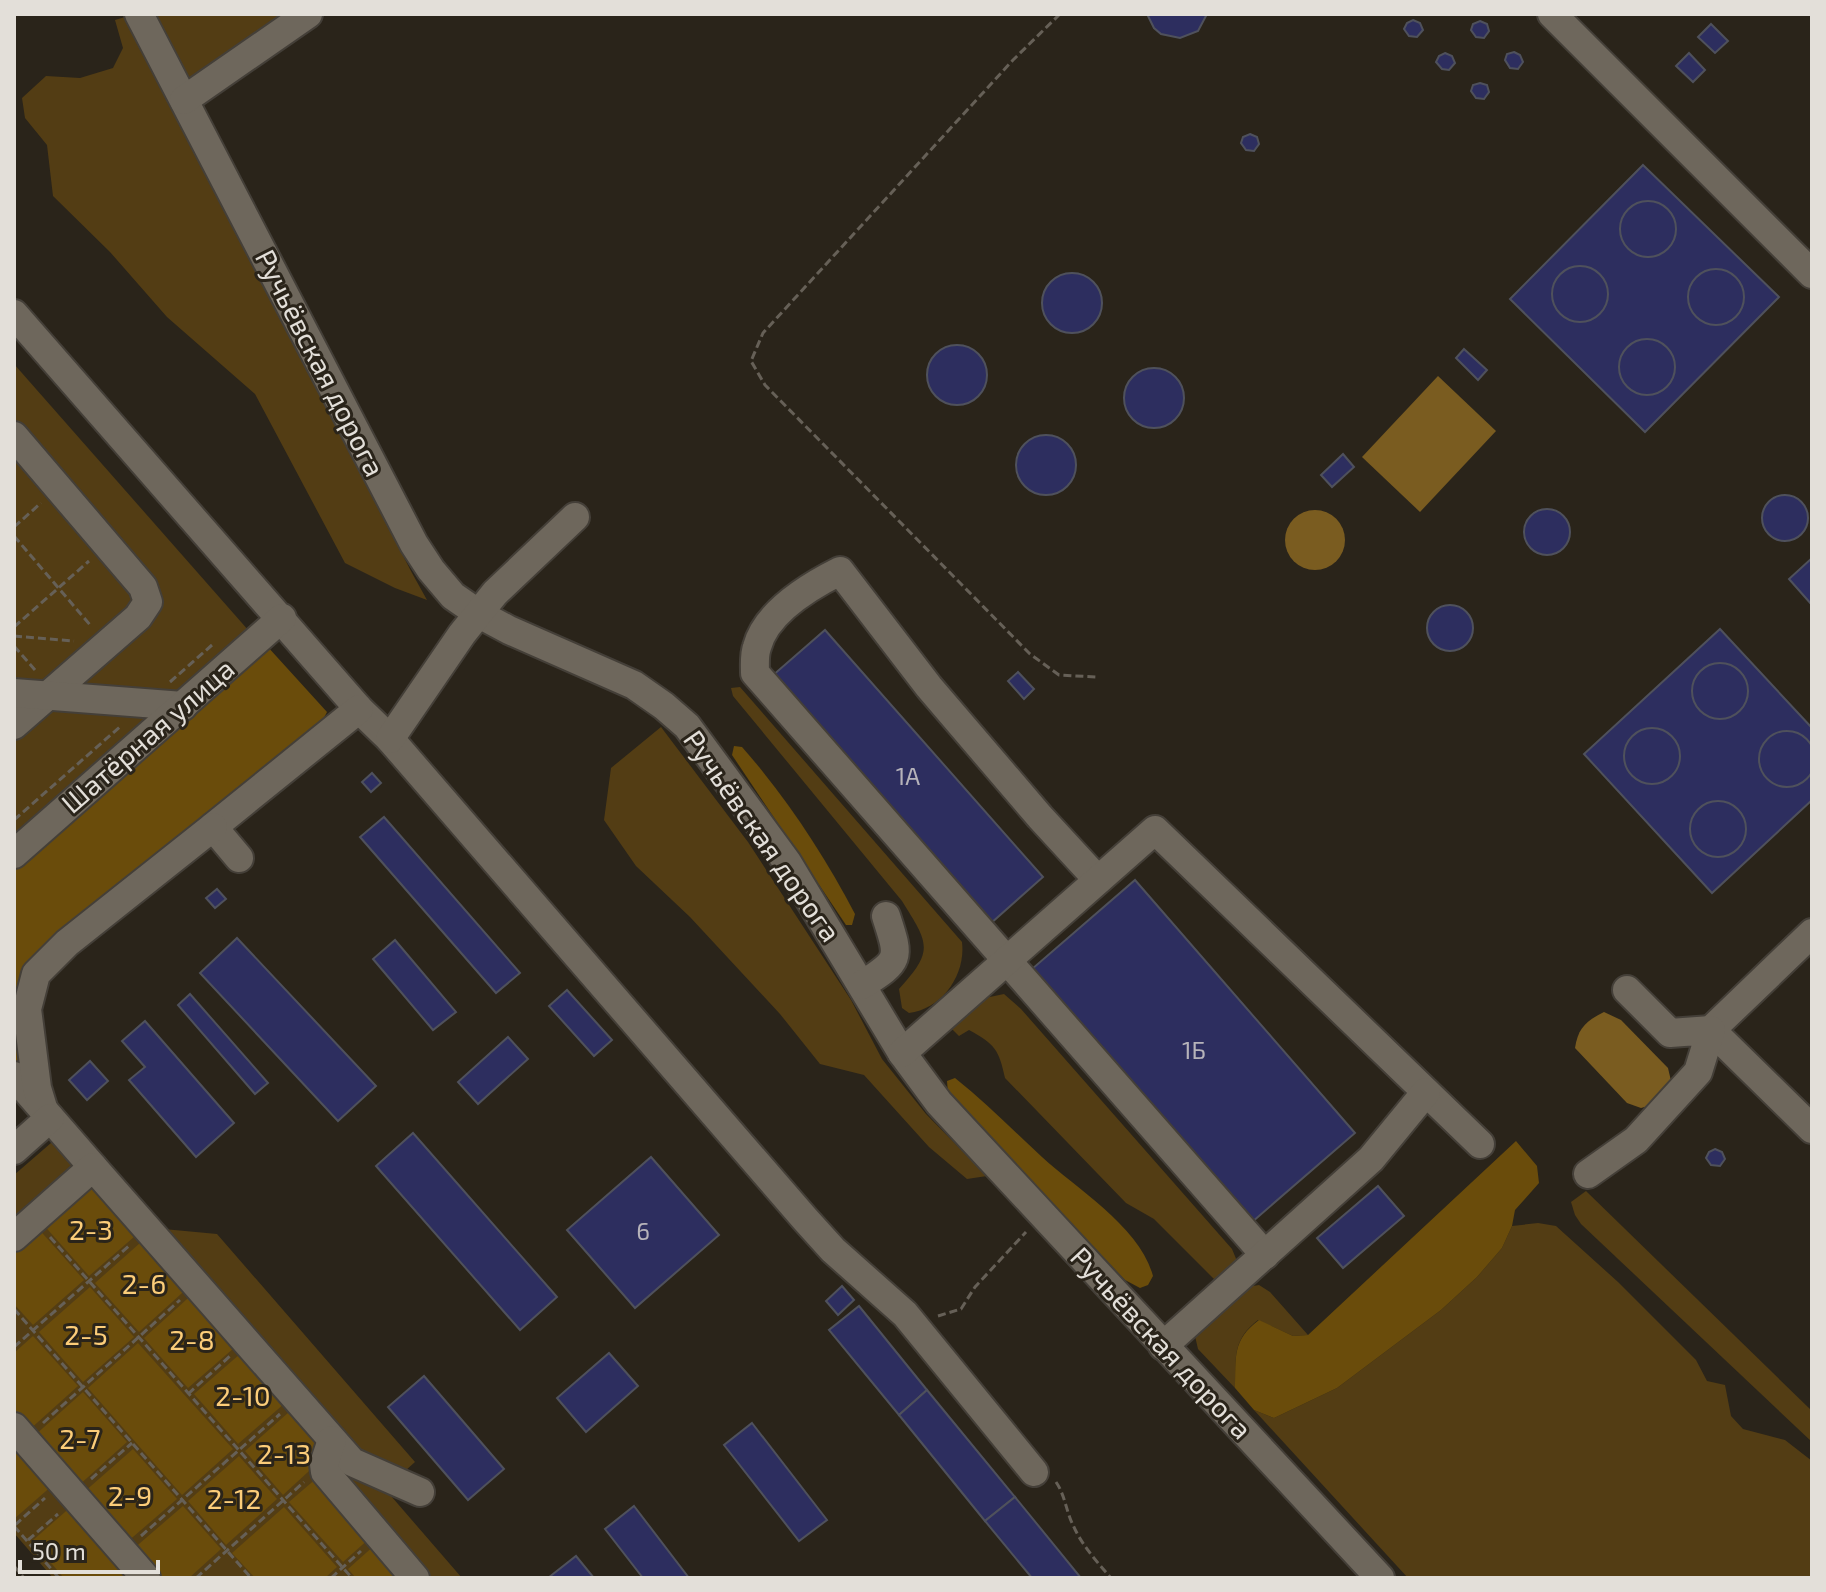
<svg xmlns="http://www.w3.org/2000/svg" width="1826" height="1592" viewBox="0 0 1826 1592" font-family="'Exo 2',sans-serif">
  <rect width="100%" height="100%" fill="#2a241a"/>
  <g fill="#533d14">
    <path d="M151,14H292L187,81Z"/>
    <path d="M125,17L412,573L427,600L395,588L345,563L255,394L167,317L110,252L53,196L47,145L25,118L22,98L46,76L80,78L113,68L123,48L115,20Z"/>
    <path d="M14,364L249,631L14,837Z"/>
    <path d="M740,687L962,942C966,975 942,1009 909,1013L902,1008L899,989C935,950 928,943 902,901L733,696L731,688Z"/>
    <path d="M661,727L748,842L851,1000L882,1059L926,1114L987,1176L967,1179L929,1147L864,1075L820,1064L780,1014L690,917L636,866L604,820L611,768Z"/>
    <path d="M1004,994L1021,1009L1232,1249L1237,1261L1217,1282L1154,1219L1126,1203L1005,1078C999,1050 995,1044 969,1030L959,1036L950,1027L985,998Z"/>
    <path d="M66,1130L153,1228L217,1234L415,1462L385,1489L462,1578H53L14,1533V1175Z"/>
    <path d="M1586,1191L1812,1411V1442L1581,1224L1575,1215L1571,1202Z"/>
    <path d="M1538,1223L1556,1226L1618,1282L1696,1360L1707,1381L1725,1385L1731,1416L1743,1429L1785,1440L1812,1461V1578H1408L1254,1410L1274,1418L1337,1388L1441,1310L1477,1277L1502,1248L1512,1226Z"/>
    <path d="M1259,1285L1270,1292L1308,1335L1293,1336L1258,1320C1232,1340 1236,1357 1235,1388L1198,1349L1195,1336L1247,1287Z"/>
  </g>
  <g fill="#6a4c0b">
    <path d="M267,646L327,712L317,731L41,955L28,1063L18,1067L14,1062V865Z"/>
    <path d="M734,746L742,747C787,798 824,855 855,914L852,925H846L732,755Z"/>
    <path d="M955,1078C985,1102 1013,1130 1042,1157C1077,1189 1140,1227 1153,1276L1148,1285L1140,1288L1125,1280L965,1113L948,1093L947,1081Z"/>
    <path d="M1516,1141L1537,1166L1539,1183L1515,1210L1512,1226L1502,1248L1477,1277L1441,1310L1337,1388L1274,1418L1254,1410L1235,1388C1236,1357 1232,1340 1259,1320L1293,1336L1308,1335Z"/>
    <path d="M89,1179L142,1230L89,1276L41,1222Z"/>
    <path d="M36,1226L84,1280L33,1325L14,1304V1245Z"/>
    <path d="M149,1235L192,1284L139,1332L95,1283Z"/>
    <path d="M90,1287L134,1337L83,1382L39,1332Z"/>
    <path d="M197,1290L242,1341L188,1388L144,1338Z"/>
    <path d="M33,1336L78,1386L28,1431L14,1415V1353Z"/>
    <path d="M138,1343L233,1449L182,1495L88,1388Z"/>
    <path d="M248,1347L292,1397L238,1444L194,1394Z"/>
    <path d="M83,1392L127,1442L77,1487L33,1437Z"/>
    <path d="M298,1404L327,1437L321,1460L283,1495L245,1451Z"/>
    <path d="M14,1438L54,1484L14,1519Z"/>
    <path d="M133,1449L177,1499L126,1543L83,1493Z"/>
    <path d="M239,1456L277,1499L226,1545L188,1501Z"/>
    <path d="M318,1477L371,1537L343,1562L289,1502Z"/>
    <path d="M73,1505L138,1578H64L32,1541Z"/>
    <path d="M183,1506L221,1549L189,1578H157L132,1550Z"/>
    <path d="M284,1507L337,1567L325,1578H255L232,1553Z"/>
    <path d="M376,1544L406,1578H356L348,1569Z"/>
  </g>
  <g fill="#7a5c20">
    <path d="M1438,376L1496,431L1420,512L1362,457Z"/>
    <circle cx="1315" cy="540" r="30"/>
    <path d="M1604,1012L1621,1020L1668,1068L1671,1081L1655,1104L1641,1108L1627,1103L1575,1048C1578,1028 1586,1021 1604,1012Z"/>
  </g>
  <g fill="#2d2e5f" stroke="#4f515c" stroke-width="2">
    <path d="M1147,14H1207L1198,31L1180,38L1161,34L1154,28Z"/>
    <path d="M1413,20L1420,23L1423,30L1417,37L1409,36L1404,29L1407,23Z"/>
    <path d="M1480,21L1487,24L1489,31L1484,38L1476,37L1471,30L1473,24Z"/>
    <path d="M1711,24L1728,41L1715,53L1698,37Z"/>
    <path d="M1514,52L1520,55L1523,62L1518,69L1510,68L1505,60L1507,54Z"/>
    <path d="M1445,53L1452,56L1455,63L1449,70L1442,69L1436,62L1439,56Z"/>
    <path d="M1689,53L1705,70L1693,82L1676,66Z"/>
    <path d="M1480,83L1487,85L1489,92L1484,99L1476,98L1471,91L1473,85Z"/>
    <path d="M1250,134L1257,137L1259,144L1254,151L1246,150L1241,143L1243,137Z"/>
    <path d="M1643,165L1779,297L1645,432L1510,299Z"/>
    <circle cx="1648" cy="229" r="28"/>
    <circle cx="1580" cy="294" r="28"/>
    <circle cx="1716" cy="297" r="28"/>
    <circle cx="1072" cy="303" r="30"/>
    <circle cx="1647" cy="367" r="28"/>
    <circle cx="957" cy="375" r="30"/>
    <path d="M1464,349L1487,370L1478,380L1456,358Z"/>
    <circle cx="1154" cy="398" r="30"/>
    <circle cx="1046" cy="465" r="30"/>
    <path d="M1343,454L1354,467L1332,487L1321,475Z"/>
    <circle cx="1785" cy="518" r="23"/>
    <circle cx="1547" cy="532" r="23"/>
    <path d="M1812,558V605L1789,579Z"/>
    <circle cx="1450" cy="628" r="23"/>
    <path d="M1720,629L1812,728V800L1712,893L1584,754Z"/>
    <path d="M825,630L1043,877L990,924L772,676Z"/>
    <circle cx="1720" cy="691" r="28"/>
    <path d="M1018,672L1034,689L1024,699L1008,681Z"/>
    <circle cx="1652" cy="756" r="28"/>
    <circle cx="1787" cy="759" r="28"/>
    <path d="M372,773L381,783L371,792L362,782Z"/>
    <circle cx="1718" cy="829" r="28"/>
    <path d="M384,817L520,973L496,993L360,837Z"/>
    <path d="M1135,880L1355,1133L1252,1222L1032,969Z"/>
    <path d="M217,889L226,899L215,908L206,898Z"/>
    <path d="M237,938L376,1086L338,1121L200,973Z"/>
    <path d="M395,940L456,1012L433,1030L373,959Z"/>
    <path d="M567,990L612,1040L594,1056L549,1006Z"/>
    <path d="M190,994L268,1083L255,1094L178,1005Z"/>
    <path d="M145,1021L234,1123L196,1157L129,1080L145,1067L122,1041Z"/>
    <path d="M508,1037L528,1059L478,1104L458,1082Z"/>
    <path d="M90,1061L108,1081L87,1100L69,1080Z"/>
    <path d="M413,1133L557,1297L520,1330L376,1166Z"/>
    <path d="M1715,1149L1722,1152L1725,1159L1720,1166L1711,1165L1706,1158L1709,1152Z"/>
    <path d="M651,1157L719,1235L635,1308L567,1230Z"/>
    <path d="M1378,1186L1404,1216L1343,1268L1317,1238Z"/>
    <path d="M842,1286L854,1300L838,1315L826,1301Z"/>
    <path d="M859,1306L927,1390L899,1415L829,1330Z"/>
    <path d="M609,1353L638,1386L586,1432L557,1398Z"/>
    <path d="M424,1376L504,1469L468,1500L388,1407Z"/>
    <path d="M927,1390L1015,1497L985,1521L899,1415Z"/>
    <path d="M752,1423L827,1520L799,1541L724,1445Z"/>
    <path d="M1015,1497L1081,1578H1032L985,1521Z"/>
    <path d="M634,1506L689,1578H643L605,1529Z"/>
    <path d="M576,1556L594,1578H548Z"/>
  </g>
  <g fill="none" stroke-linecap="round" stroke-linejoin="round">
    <defs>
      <g id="minor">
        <path d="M139,14L414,544L431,570L453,596L479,614L509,630L634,685L664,706L687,726L787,862L902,1053L939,1103L1380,1578"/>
        <path d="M1552,14L1812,274"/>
        <path d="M184,100L308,14"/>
        <path d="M14,314L359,709L390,739L805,1219L833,1250L905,1314L1034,1472"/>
        <path d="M14,436L143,587L148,602L138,617L14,725"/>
        <path d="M14,693L183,706"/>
        <path d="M390,739L462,634L495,593L575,517"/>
        <path d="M14,854L282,618"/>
        <path d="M239,858L213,827L359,709"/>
        <path d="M1098,880L1040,817L929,687L840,571C810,586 766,612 757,647C754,655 755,665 755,673L1265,1255"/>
        <path d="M1812,933L1711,1030L1812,1129"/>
        <path d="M862,985C901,960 900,959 886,916"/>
        <path d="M902,1053L1155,830L1480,1144"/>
        <path d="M14,1076L93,1167"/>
        <path d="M44,1111L37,1088L27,1009L36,974L67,943L213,827"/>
        <path d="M14,1150L50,1118"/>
        <path d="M1588,1174L1636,1140L1698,1072L1711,1030L1670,1033L1627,990"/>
        <path d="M14,1237L93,1167L352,1462L420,1492"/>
        <path d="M1163,1346L1371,1159L1426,1092"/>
        <path d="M14,1427L146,1578"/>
        <path d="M332,1440L324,1464L325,1472L415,1578"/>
      </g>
    </defs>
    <use href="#minor" stroke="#443f38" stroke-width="32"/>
    <g stroke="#666057" stroke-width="3" stroke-dasharray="8 4" stroke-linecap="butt">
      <path d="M1060,14L1013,60L763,333L751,361L765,385L1030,654L1059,675L1096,677"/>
      <path d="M14,527L41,503"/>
      <path d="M14,536L91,626"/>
      <path d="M14,627L89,561"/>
      <path d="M14,636L74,641"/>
      <path d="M14,646L35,670"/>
      <path d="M170,682L212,645"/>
      <path d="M14,820L122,725"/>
      <path d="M50,1237L352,1578"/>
      <path d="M14,1309L251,1578"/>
      <path d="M938,1316L961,1309L975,1287L1026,1232"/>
      <path d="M14,1347L130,1245"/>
      <path d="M188,1394L230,1356"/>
      <path d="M43,1423L180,1300"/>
      <path d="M91,1479L132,1443"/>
      <path d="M1056,1482C1065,1495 1066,1511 1073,1525C1081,1544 1097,1562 1111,1578"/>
      <path d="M15,1525L45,1498"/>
      <path d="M14,1526L59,1578"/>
      <path d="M141,1536L280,1414"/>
      <path d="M28,1540L58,1514"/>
      <path d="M14,1566L24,1578"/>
      <path d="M196,1578L304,1482"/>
      <path d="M331,1578L361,1551"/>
    </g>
    <use href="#minor" stroke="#6e675c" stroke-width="28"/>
  </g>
  <g text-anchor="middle" stroke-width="6" stroke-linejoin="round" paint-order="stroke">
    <g font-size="24" fill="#b6b3ba">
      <text x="908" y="785">1А</text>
      <text x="1194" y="1059">1Б</text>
      <text x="643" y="1240">6</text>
    </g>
    <g font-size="28" fill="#e3dfd9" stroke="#2a241a">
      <text transform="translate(320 363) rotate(63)" y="10">Ручьёвская дорога</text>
      <text transform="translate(148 736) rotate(-41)" y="10">Шатёрная улица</text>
      <text transform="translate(762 836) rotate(55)" y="10">Ручьёвская дорога</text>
      <text transform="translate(1161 1343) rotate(47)" y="10">Ручьёвская дорога</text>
    </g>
    <g font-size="28" fill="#fccd79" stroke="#2a241a">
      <text x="91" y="1240">2-3</text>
      <text x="144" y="1294">2-6</text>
      <text x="86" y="1345">2-5</text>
      <text x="192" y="1350">2-8</text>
      <text x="243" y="1406">2-10</text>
      <text x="80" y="1449">2-7</text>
      <text x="284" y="1464">2-13</text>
      <text x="130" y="1506">2-9</text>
      <text x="234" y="1509">2-12</text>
    </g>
  </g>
  <rect width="1826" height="1592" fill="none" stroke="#e3dfd9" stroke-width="32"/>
  <path d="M20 1560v12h138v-12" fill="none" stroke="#e3dfd9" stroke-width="4"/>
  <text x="32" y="1560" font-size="24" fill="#e3dfd9" stroke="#2a241a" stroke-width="6" paint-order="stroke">50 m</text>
</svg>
